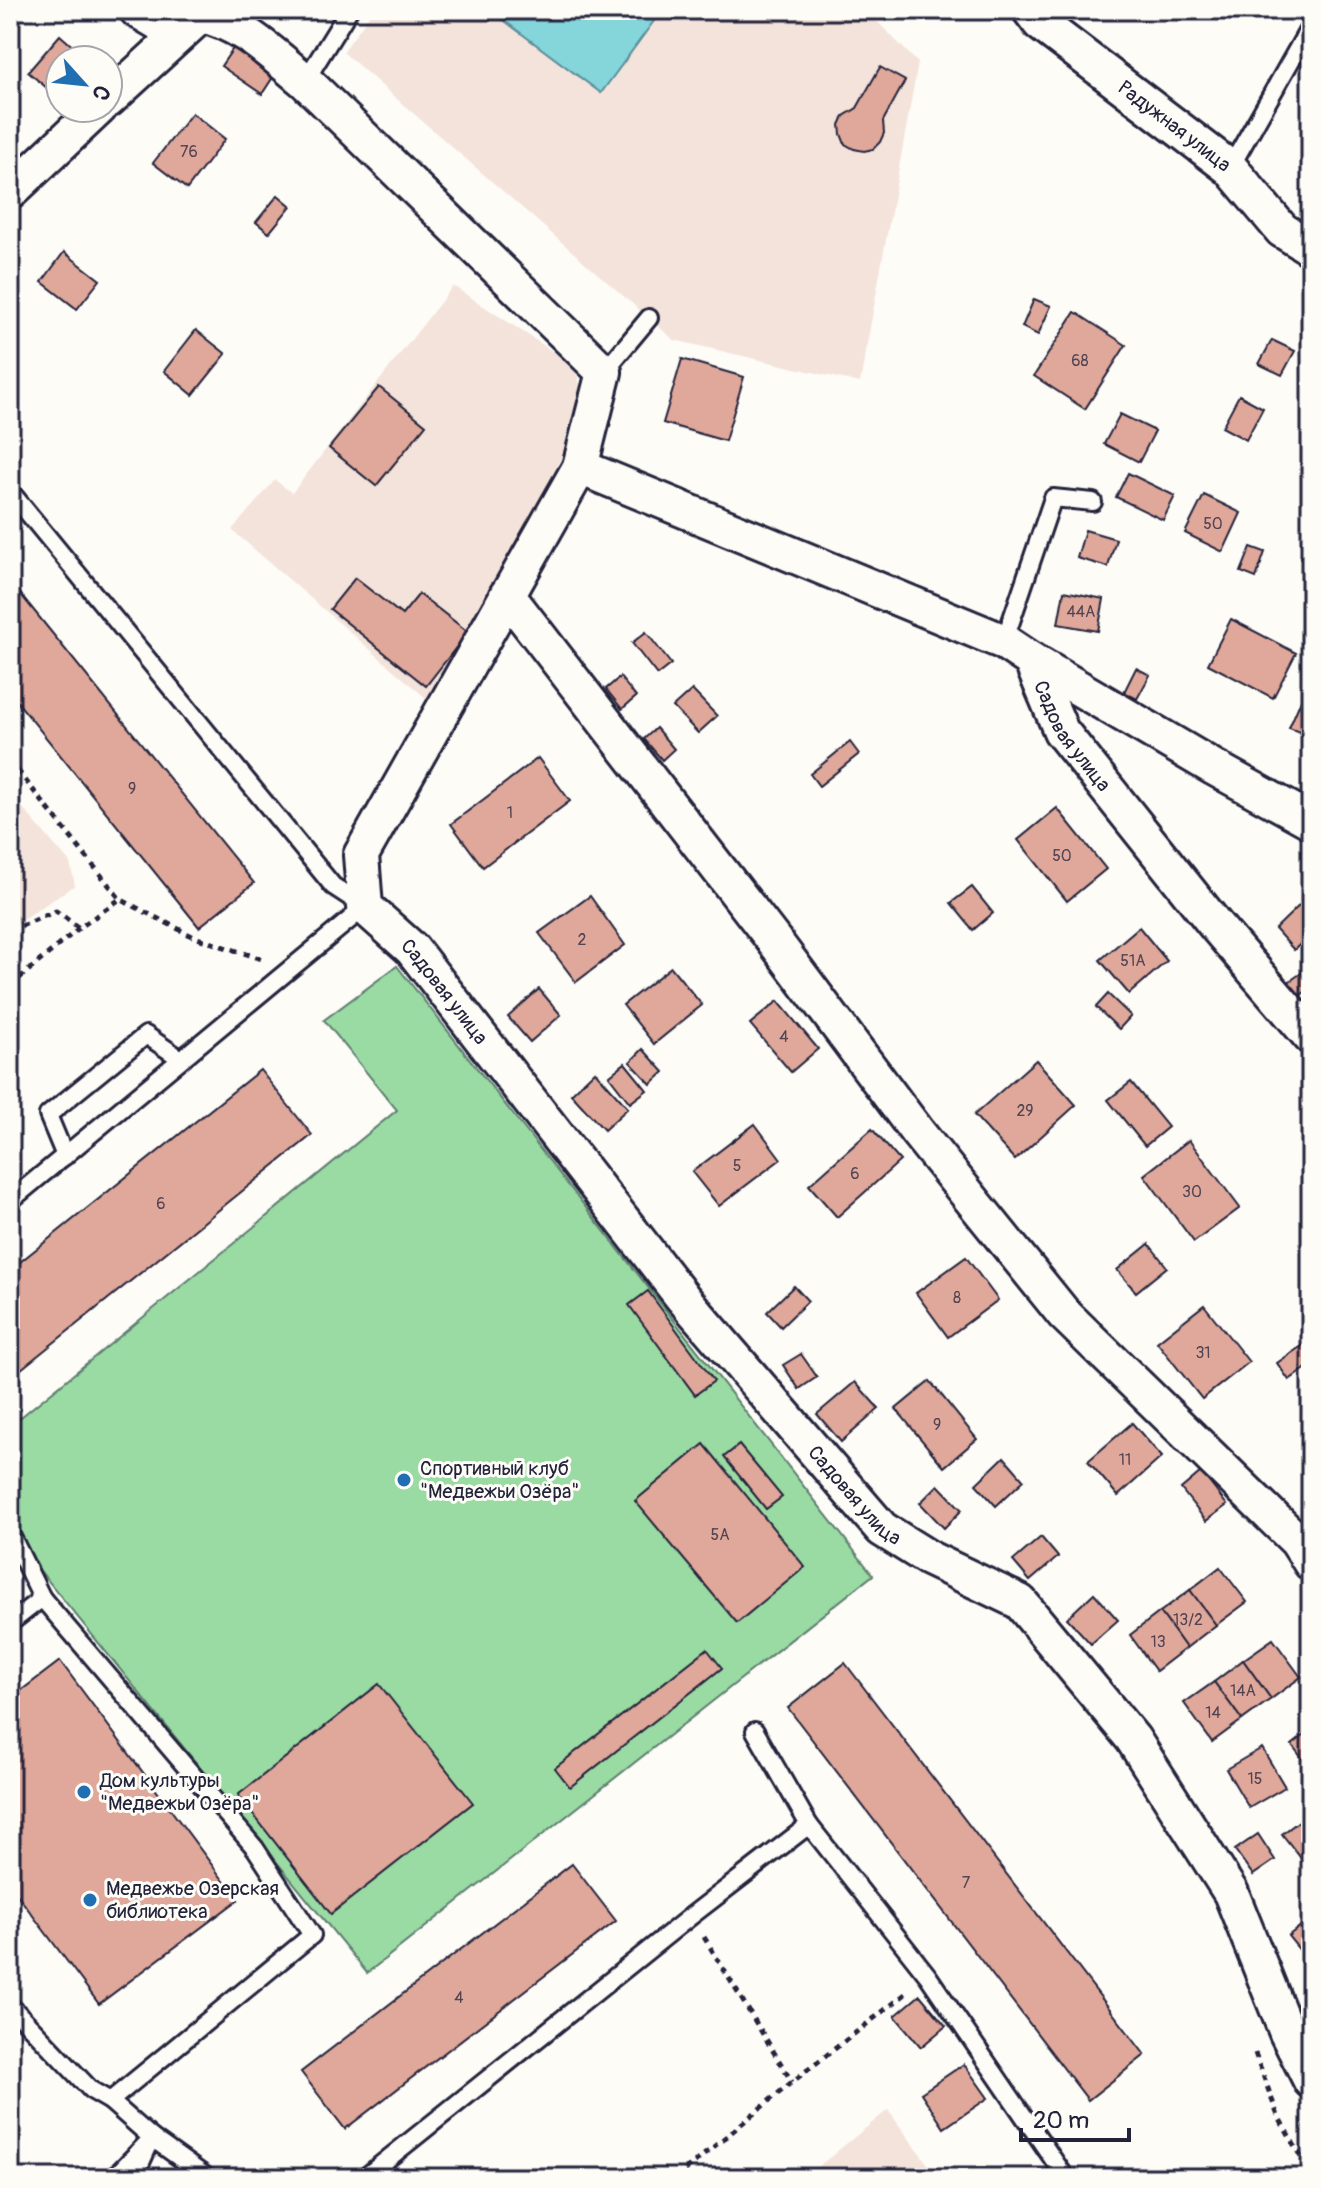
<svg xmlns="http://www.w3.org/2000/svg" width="1321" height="2188" viewBox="0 0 1321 2188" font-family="Pangolin,sans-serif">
  <rect width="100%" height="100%" fill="#fdfcf7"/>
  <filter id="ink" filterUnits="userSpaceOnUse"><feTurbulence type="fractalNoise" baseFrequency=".0125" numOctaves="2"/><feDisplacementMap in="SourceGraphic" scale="16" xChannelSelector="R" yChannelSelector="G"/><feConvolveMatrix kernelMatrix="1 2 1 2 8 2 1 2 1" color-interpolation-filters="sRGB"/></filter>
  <g filter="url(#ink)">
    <g fill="#f4e3db">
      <path d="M373,10H866L918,63L860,383L674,340L343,52Z"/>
      <path d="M453,286L575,366L586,409L434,705L232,530L275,480L292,493Z"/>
      <path d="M10,793L70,863L75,885L10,928Z"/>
      <path d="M888,2110L938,2178H804Z"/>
    </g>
    <path fill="#9adba4" stroke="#5e7e70" stroke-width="2" d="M397,966L873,1575L367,1973L10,1534V1426L397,1110L324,1020Z"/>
    <path fill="#84d6db" stroke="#5d8e9b" stroke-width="2" d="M490,10H662L601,93Z"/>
    <g fill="#e0a89a" stroke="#22223b" stroke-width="2">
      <path d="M60,35L85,57L82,60H60V87L54,94L28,72Z"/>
      <path d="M234,47L275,74L262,94L221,66Z"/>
      <path d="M880,67L905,81L883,121L884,133L880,142L873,149L864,151L854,149L845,144L841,134L840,125L844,116L857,108Z"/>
      <path d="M192,113L225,139L187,189L153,163Z"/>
      <path d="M278,195L291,206L269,233L256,222Z"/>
      <path d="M64,252L100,280L77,309L42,282Z"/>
      <path d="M1034,299L1051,306L1038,335L1022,327Z"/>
      <path d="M1075,312L1126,345L1085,409L1034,376Z"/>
      <path d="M196,330L226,354L193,395L164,371Z"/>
      <path d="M1272,340L1295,351L1282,375L1259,364Z"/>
      <path d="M682,359L744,377L725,441L663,423Z"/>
      <path d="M379,387L426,425L376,486L329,448Z"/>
      <path d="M1239,395L1263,408L1246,440L1222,427Z"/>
      <path d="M1120,414L1155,431L1139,462L1104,444Z"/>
      <path d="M1128,473L1175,496L1163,520L1116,497Z"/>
      <path d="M1204,495L1241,513L1223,552L1185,533Z"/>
      <path d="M1085,530L1116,539L1108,567L1077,558Z"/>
      <path d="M1251,547L1265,552L1256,578L1241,572Z"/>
      <path d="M355,578L402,615L419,594L468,632L426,686L330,609Z"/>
      <path d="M10,581L254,883L199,927L10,693Z"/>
      <path d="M1064,591L1104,599L1098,631L1058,624Z"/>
      <path d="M1231,619L1296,653L1273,698L1208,664Z"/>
      <path d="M646,632L671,664L657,675L632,643Z"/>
      <path d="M1136,668L1150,675L1137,699L1124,692Z"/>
      <path d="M620,677L636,697L622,709L606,689Z"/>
      <path d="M1307,686L1311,688V725L1307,735L1289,728Z"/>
      <path d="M692,690L717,716L698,733L673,707Z"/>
      <path d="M656,728L674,749L662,760L644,739Z"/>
      <path d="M850,742L859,754L819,786L810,774Z"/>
      <path d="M538,758L570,801L483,867L451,824Z"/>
      <path d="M1057,808L1106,869L1067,901L1018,840Z"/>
      <path d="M972,887L993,913L973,930L951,903Z"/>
      <path d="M590,896L625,945L576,982L539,933Z"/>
      <path d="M1308,897L1311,900V934L1294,950L1275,929Z"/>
      <path d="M1139,927L1167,961L1129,994L1100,960Z"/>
      <path d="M671,967L702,1005L654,1044L623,1005Z"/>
      <path d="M1310,967L1311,988L1296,998L1287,983Z"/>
      <path d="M539,989L561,1015L530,1042L508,1017Z"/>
      <path d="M1108,994L1131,1016L1119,1029L1096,1007Z"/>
      <path d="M778,1001L818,1049L791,1072L750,1024Z"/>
      <path d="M643,1049L664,1072L651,1084L630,1062Z"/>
      <path d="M1036,1060L1076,1105L1015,1160L974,1115Z"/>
      <path d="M625,1063L647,1090L630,1103L609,1076Z"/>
      <path d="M260,1070L312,1135L10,1378V1270Z"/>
      <path d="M595,1071L628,1108L604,1130L571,1094Z"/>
      <path d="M1131,1082L1168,1127L1145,1146L1108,1100Z"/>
      <path d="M755,1124L781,1159L719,1206L692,1172Z"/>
      <path d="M872,1129L900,1161L837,1217L809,1185Z"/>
      <path d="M1189,1140L1240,1208L1194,1242L1144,1175Z"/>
      <path d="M1149,1244L1167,1267L1136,1292L1117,1270Z"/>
      <path d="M966,1257L998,1300L948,1337L916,1293Z"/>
      <path d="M794,1286L808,1301L781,1327L767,1312Z"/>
      <path d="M648,1291L714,1381L695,1395L629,1305Z"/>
      <path d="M1204,1305L1249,1362L1202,1399L1157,1342Z"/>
      <path d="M1306,1343L1311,1351V1365L1289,1380L1277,1363Z"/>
      <path d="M801,1354L817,1377L799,1389L783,1365Z"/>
      <path d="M930,1381L977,1439L944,1467L896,1409Z"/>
      <path d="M855,1382L879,1409L841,1442L817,1414Z"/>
      <path d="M1132,1423L1162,1457L1118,1496L1088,1461Z"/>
      <path d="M704,1444L805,1567L737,1623L635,1501Z"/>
      <path d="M739,1445L782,1497L766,1509L724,1457Z"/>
      <path d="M1004,1457L1024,1480L996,1506L976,1484Z"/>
      <path d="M1201,1472L1227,1505L1206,1521L1181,1489Z"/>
      <path d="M938,1485L962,1510L944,1528L920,1503Z"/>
      <path d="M1041,1537L1058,1557L1030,1581L1013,1561Z"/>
      <path d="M1220,1567L1247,1602L1216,1625L1190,1590Z"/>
      <path d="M1190,1590L1216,1625L1186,1648L1160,1612Z"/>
      <path d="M1094,1593L1118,1620L1091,1644L1067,1618Z"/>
      <path d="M1160,1612L1186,1648L1156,1671L1130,1635Z"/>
      <path d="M1273,1639L1301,1677L1271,1699L1243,1660Z"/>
      <path d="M707,1649L722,1668L570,1787L555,1768Z"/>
      <path d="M1243,1660L1271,1699L1242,1720L1214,1682Z"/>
      <path d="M60,1661L238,1900L99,2004L10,1885V1699Z"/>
      <path d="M845,1663L1145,2055L1088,2100L788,1708Z"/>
      <path d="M1214,1682L1242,1720L1212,1742L1184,1703Z"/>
      <path d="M379,1684L473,1803L331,1914L238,1795Z"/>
      <path d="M1311,1730V1770L1292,1745Z"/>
      <path d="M1262,1748L1285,1787L1249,1808L1226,1769Z"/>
      <path d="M1311,1812V1871L1282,1834Z"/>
      <path d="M1258,1834L1275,1860L1253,1875L1235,1850Z"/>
      <path d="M572,1864L616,1921L345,2129L301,2072Z"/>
      <path d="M1311,1918V1962L1310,1963L1288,1936Z"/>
      <path d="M920,1995L946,2026L921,2047L895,2016Z"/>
      <path d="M964,2064L988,2098L944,2128L921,2093Z"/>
    </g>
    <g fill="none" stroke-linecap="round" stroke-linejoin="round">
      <defs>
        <g id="service">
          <path d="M305,81L349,10"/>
          <path d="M1230,168L1311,25"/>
          <path d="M604,372L649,318"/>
          <path d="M10,491L333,886L365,907L10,1201"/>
          <path d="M1004,642L1053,498L1093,502"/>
          <path d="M65,1156L48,1115L146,1035L181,1059"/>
          <path d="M10,1538L13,1539L42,1598"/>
          <path d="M10,1623L42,1598L255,1848L312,1935L110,2101"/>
          <path d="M809,1825L928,1976L1066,2178"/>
          <path d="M10,2005L91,2090L110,2101L152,2138L134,2178"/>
          <path d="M113,2178L152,2138L208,2178"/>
          <path d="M364,2178L691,1916L809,1825L755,1731"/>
        </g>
        <g id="minor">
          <path d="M137,10L178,34"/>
          <path id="s1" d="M1030,10L1040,23L1230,168L1282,230L1311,248"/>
          <path id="s2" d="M108,100L201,15C243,24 273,55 305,81L604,372L580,467L361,855L365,907L412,949L683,1298L882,1529L930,1559L1020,1602L1133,1739L1231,1893L1287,2033L1311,2081"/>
          <path d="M10,192L99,108"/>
          <path id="s3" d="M580,467L1004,642L1031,660L1061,731L1217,927L1311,1037"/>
          <path d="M507,595L779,947L918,1133L1064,1314L1297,1541L1311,1563"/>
          <path d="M1031,660L1213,767L1311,821"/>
        </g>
      </defs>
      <use href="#service" stroke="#22223b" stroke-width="22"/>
      <use href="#minor" stroke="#22223b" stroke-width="40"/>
      <g stroke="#22223b" stroke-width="5" stroke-dasharray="6 6" stroke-linecap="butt">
        <path d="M10,761L120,899"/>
        <path d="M10,931L56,911L79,928"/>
        <path d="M10,986L79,928L120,899L194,937L262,959"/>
        <path d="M704,1937L792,2082"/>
        <path d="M1255,2053L1278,2116L1311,2175"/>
        <path d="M676,2178L792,2082L908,1992"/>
      </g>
      <use href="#service" stroke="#fdfcf7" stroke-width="16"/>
      <use href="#minor" stroke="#fdfcf7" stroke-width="34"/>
    </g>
  </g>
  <g fill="#1f6fb2" stroke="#fdfcf7" stroke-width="3">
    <circle cx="404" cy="1480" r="8"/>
    <circle cx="84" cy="1792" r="8"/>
    <circle cx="90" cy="1900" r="8"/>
  </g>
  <g text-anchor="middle" stroke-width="6" stroke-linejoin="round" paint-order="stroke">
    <g font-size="16" fill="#524453">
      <text x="189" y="157">76</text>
      <text x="1080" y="366">68</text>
      <text x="1213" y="529">50</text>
      <text x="1081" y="617">44А</text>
      <text x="132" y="794">9</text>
      <text x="510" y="818">1</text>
      <text x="1062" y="861">50</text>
      <text x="582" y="945">2</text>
      <text x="1133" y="966">51А</text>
      <text x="784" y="1042">4</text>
      <text x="1025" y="1116">29</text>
      <text x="737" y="1171">5</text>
      <text x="855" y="1179">6</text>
      <text x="1192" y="1197">30</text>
      <text x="161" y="1209">6</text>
      <text x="957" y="1303">8</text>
      <text x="1203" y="1358">31</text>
      <text x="937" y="1430">9</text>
      <text x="1125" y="1465">11</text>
      <text x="720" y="1540">5А</text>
      <text x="1188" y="1625">13/2</text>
      <text x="1158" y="1647">13</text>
      <text x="1243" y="1696">14А</text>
      <text x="1213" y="1718">14</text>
      <text x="1255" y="1784">15</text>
      <text x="966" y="1888">7</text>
      <text x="459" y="2003">4</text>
    </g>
    <g font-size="20" fill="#22223b" stroke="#fdfcf7">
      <text dy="7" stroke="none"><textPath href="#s1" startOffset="186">Радужная улица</textPath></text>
      <text dy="7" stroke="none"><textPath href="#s3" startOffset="578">Садовая улица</textPath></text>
      <text dy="7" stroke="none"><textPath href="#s2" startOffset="1380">Садовая улица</textPath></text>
      <text dy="7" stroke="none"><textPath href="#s2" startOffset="2030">Садовая улица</textPath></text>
    </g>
    <g font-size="20" fill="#22223b" stroke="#fdfcf7" text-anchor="start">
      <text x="420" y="1475">Спортивный клуб<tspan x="420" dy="23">"Медвежьи Озёра"</tspan></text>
      <text x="100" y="1787">Дом культуры<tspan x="100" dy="23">"Медвежьи Озёра"</tspan></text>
      <text x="106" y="1895">Медвежье Озерская<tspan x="106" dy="23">библиотека</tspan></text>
    </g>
  </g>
  <rect width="1321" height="2188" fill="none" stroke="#fdfcf7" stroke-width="40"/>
  <rect x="20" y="20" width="1281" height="2148" fill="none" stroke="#22223b" stroke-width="3" filter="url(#ink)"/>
  <g transform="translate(84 84) rotate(117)"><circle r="38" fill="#fdfcf7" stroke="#a5a5ac" stroke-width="2"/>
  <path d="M0-6L14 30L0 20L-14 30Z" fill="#1f6fb2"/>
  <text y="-12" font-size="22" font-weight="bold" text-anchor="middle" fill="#22223b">С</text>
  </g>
  <path d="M1021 2128v12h108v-12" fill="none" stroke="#22223b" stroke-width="4"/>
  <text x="1033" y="2128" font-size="24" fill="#22223b" stroke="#fdfcf7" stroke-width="6" paint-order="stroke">20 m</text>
</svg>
